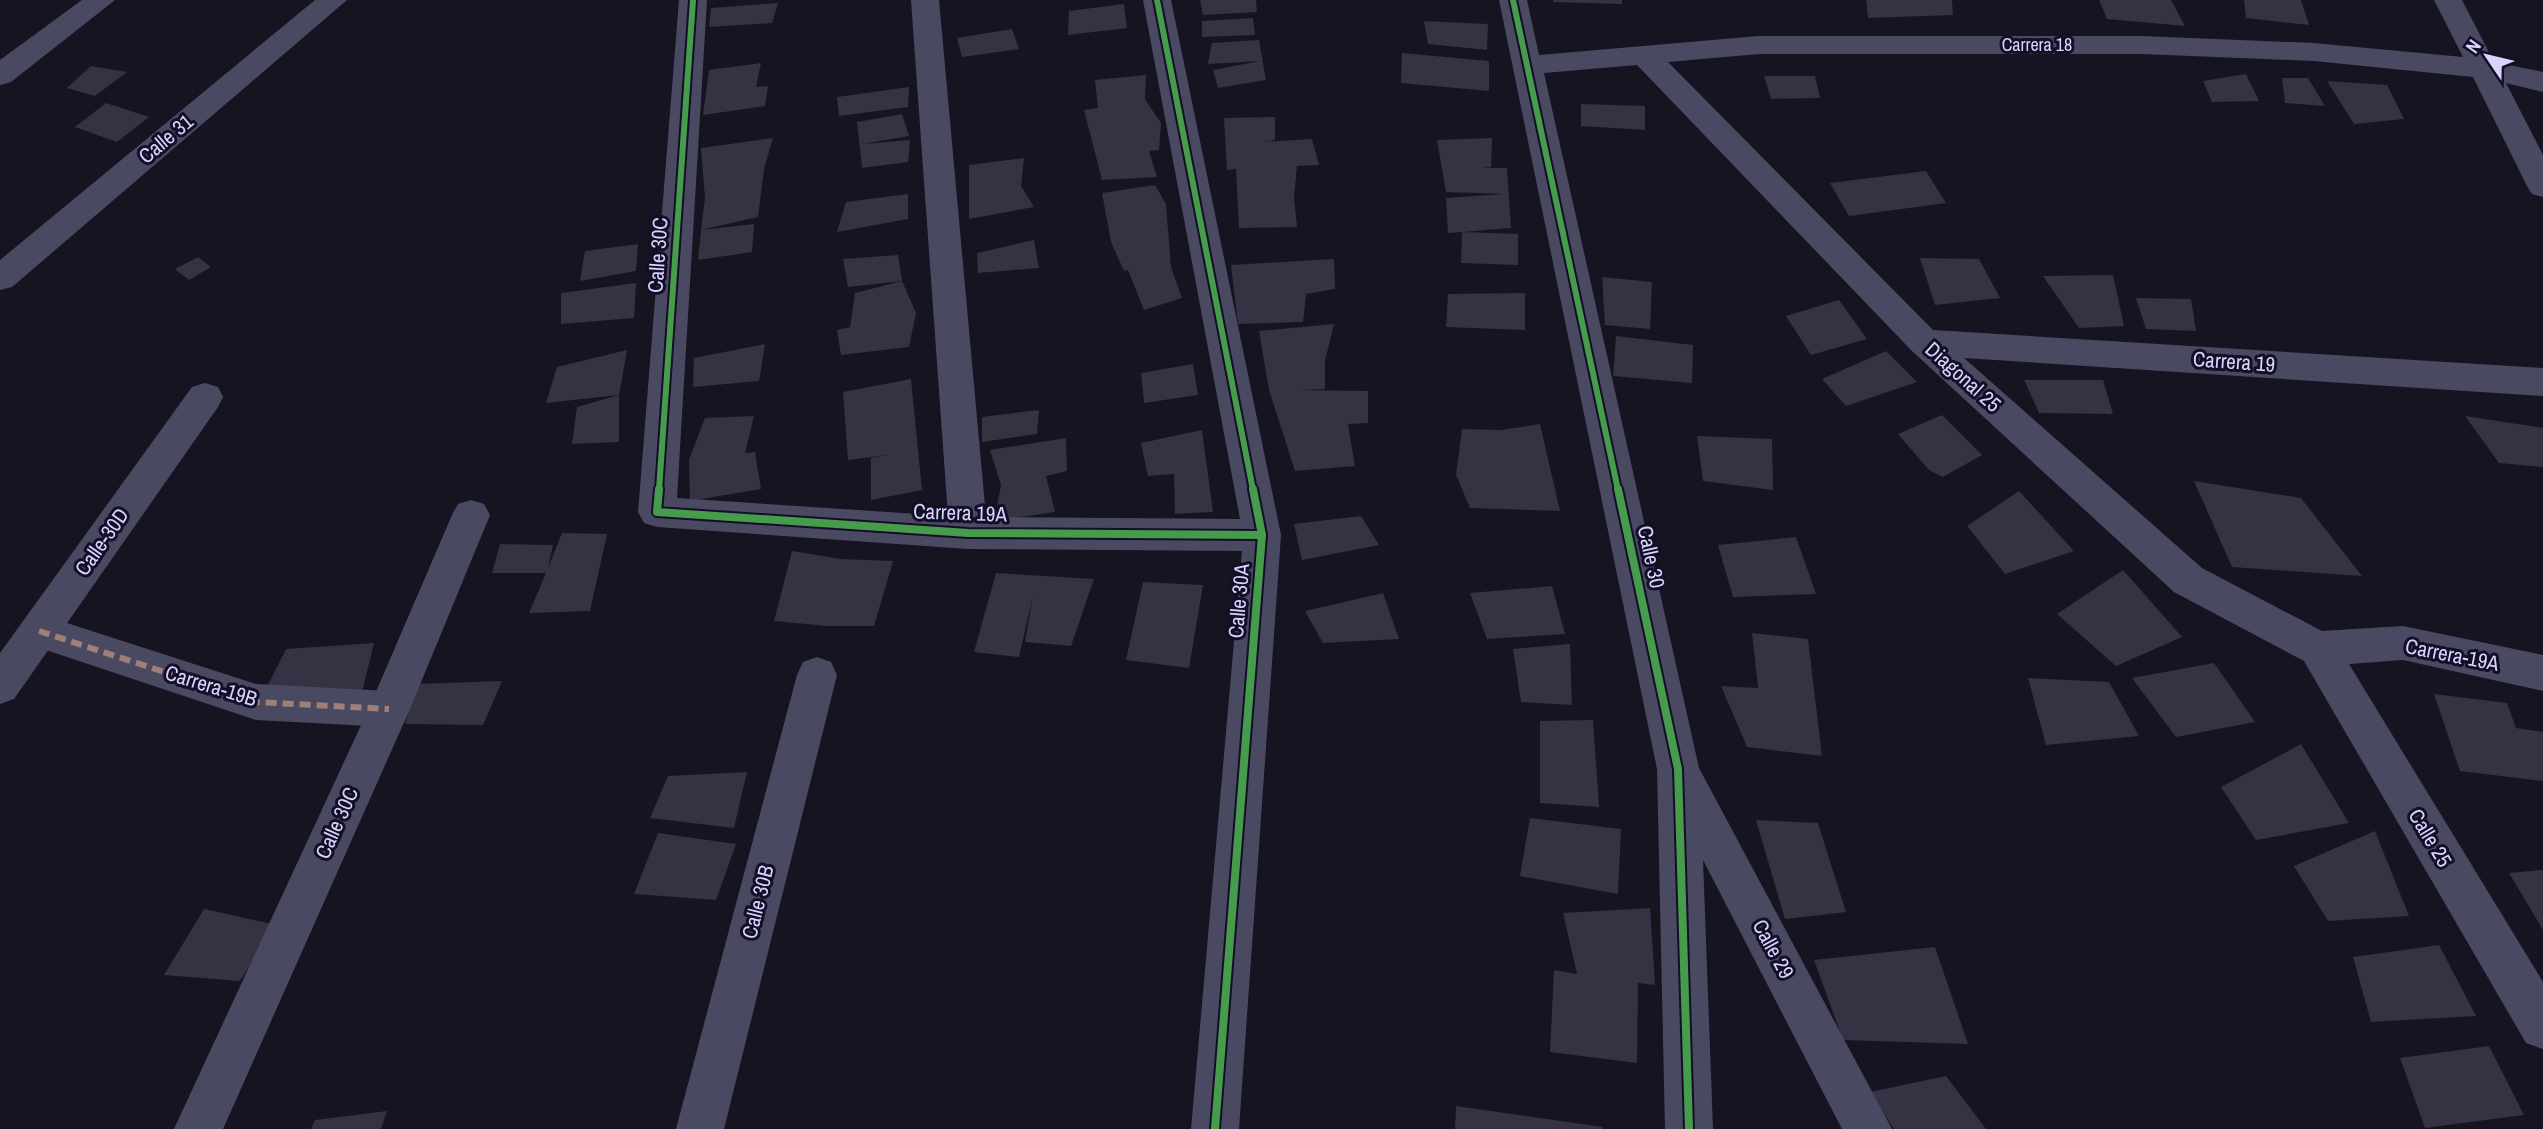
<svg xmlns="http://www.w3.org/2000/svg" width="2543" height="1129" viewBox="0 0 2543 1129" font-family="'Archivo Narrow',sans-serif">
  <rect width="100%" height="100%" fill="#161421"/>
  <g fill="#343243">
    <path d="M1200,0H1256L1257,12L1203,15Z"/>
    <path d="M1553,0H1622V4L1553,2Z"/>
    <path d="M1866,0H1952L1953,15L1868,18Z"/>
    <path d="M2099,0H2171L2185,26L2107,19Z"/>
    <path d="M2244,0H2301L2309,25L2246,18Z"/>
    <path d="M778,3L772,23L709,27L711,8Z"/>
    <path d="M1124,4L1127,28L1068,35L1069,11Z"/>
    <path d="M1253,18L1255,35L1202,37V21Z"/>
    <path d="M1424,21L1488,24L1487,50L1428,44Z"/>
    <path d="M1012,29L1019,49L962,57L957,38Z"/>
    <path d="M1259,40L1266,80L1218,88L1213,70L1260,61L1208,64L1212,43Z"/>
    <path d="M1402,53L1489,61V91L1401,83Z"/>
    <path d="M761,63L756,87L768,86L765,106L703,115L709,70Z"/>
    <path d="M91,66L127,72L95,96L67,88Z"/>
    <path d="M2246,74L2259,101L2212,102L2203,81Z"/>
    <path d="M1146,75L1145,99L1161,123L1159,150L1149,151L1157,177L1102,180L1084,110L1098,108L1095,80Z"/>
    <path d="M1764,76H1815L1820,98L1771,99Z"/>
    <path d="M2282,78H2308L2325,106L2285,103Z"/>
    <path d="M2327,81L2387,85L2404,119L2354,124Z"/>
    <path d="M909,87L908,107L839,116L837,97Z"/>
    <path d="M106,103L149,117L117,142L75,127Z"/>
    <path d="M1581,104L1645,106V130L1581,126Z"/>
    <path d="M902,114L909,136L863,144L910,140L908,162L862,168L857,122Z"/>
    <path d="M1275,117V140L1261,142L1312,139L1319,165L1297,166L1294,197L1297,227L1239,228L1236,169L1227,170L1224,118Z"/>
    <path d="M773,138L764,169L758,217L701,230L754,224L752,252L698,260L701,230L705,198L701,148Z"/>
    <path d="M1492,138L1491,167L1482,168H1507L1511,228L1462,232L1518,234V265L1461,263L1462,232L1448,233L1446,198L1504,194L1446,192L1437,140Z"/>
    <path d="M1024,158L1021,186L1034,207L969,219V165Z"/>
    <path d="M1926,171L1946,203L1849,216L1830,183Z"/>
    <path d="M1155,185L1166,204L1171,267L1182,298L1144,310L1128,270L1124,271L1111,242L1102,193Z"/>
    <path d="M908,194V219L837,232L846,202Z"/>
    <path d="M1034,240L1039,268L978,273L977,253Z"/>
    <path d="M638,244L636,271L580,281L585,251Z"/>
    <path d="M898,255L902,281L848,287L843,259Z"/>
    <path d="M198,257L211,267L189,280L175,269Z"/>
    <path d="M1920,258L1979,259L2000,298L1935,305Z"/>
    <path d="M1334,259L1335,289L1306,294L1303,322L1238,324L1231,265Z"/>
    <path d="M2113,275L2124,326L2079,328L2043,276Z"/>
    <path d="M1602,277L1652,282L1650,329L1605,325Z"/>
    <path d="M902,281L916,313L909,347L841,355L837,330L850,327L855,293Z"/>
    <path d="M636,283L634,318L561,324V293Z"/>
    <path d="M1525,293V330L1446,327L1448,294Z"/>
    <path d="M2136,298L2191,299L2196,331L2146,329Z"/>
    <path d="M1839,300L1867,339L1811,355L1786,316Z"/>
    <path d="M1334,324L1325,361V389L1297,390L1368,391V423L1348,424L1355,466L1295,471L1269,390L1259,331Z"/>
    <path d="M1616,336L1693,345L1692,383L1613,376Z"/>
    <path d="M765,344L759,381L693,387L694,358Z"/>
    <path d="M627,350L619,395L546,403L557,367Z"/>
    <path d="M1886,351L1917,382L1846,406L1822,379Z"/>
    <path d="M1193,364L1198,395L1144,403L1141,373Z"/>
    <path d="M911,379L922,490L871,500V458L887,455L848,460L843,392Z"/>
    <path d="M2024,380H2103L2113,414L2039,413Z"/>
    <path d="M619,395V442L572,444L577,407Z"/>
    <path d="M1039,410L1037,434L982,442V417Z"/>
    <path d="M1942,415L1982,455L1943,477L1929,470L1898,434Z"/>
    <path d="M754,416L745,453L755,452L761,489L690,501L689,460L705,418Z"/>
    <path d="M2465,416L2543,428V467L2499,463Z"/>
    <path d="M1540,424L1560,511L1470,508L1456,475L1462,429L1501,430Z"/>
    <path d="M1202,430L1213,512L1175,514L1174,474L1148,476L1141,443Z"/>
    <path d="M1697,436L1772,439L1773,490L1703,481Z"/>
    <path d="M1066,438L1067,471L1046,476L1055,512L994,521L1001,485L990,450Z"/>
    <path d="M2194,481L2301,498L2362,576L2232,567Z"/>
    <path d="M2019,491L2074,551L2005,574L1967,526Z"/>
    <path d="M1361,516L1379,545L1302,560L1294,524Z"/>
    <path d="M562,533L607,534L590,611L529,613L546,573H492L500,544L553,545L548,568Z"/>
    <path d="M1796,537L1816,594L1733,597L1718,545Z"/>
    <path d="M792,551L841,559L893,561L874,626H827L774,621Z"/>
    <path d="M2123,570L2182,637L2116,666L2057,614Z"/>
    <path d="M996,573L1094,579L1071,646L1025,642L1033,596L1019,657L974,652Z"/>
    <path d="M1143,582L1203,585L1189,668L1126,660Z"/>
    <path d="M1552,586L1565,634L1487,639L1470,593Z"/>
    <path d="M1383,593L1399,639L1323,643L1305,611Z"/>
    <path d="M1752,633L1808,639L1822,756L1747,747L1721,686L1758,688Z"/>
    <path d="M374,643L360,700L262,697L286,649Z"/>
    <path d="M1570,644L1572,705L1521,702L1513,649Z"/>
    <path d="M2214,663L2255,722L2176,737L2132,678Z"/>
    <path d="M2028,678L2109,682L2139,736L2046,745Z"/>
    <path d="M502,681L483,725L405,724L417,684Z"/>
    <path d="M2434,694L2507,703L2516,728L2543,732V781L2460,771Z"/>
    <path d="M1593,720L1599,807L1540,803V721Z"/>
    <path d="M2301,744L2349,823L2256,840L2221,787Z"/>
    <path d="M747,772L734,828L650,818L668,776Z"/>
    <path d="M1530,818L1621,829L1618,894L1520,876Z"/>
    <path d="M1756,820L1818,823L1846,912L1785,919Z"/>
    <path d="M2375,831L2409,916L2328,921L2294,866Z"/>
    <path d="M658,833L736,844L716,900L634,894Z"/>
    <path d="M2543,870V930L2509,873Z"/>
    <path d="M1650,908L1655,985L1638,983L1637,1063L1550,1052L1554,970L1577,974L1563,913Z"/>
    <path d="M204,909L276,925L240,981L164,975Z"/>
    <path d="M2439,945L2476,1016L2371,1022L2353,957Z"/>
    <path d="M1935,947L1968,1044L1843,1040L1814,960Z"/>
    <path d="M2489,1046L2524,1115L2425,1128L2400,1058Z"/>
    <path d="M1946,1076L1986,1129H1894L1870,1092Z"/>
    <path d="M1456,1106L1603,1127L1602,1129H1455Z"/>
    <path d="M387,1111L381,1129H311L315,1120Z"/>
  </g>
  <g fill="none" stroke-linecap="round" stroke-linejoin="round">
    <path fill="#4a4962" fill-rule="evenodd" d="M39,614L256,684L389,691L404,696L410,709L404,722L389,727L256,720L25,643L19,631L25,619Z"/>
    <g fill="#4a4962" fill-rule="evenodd">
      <path d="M82,0H115L11,82L0,85V60Z"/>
      <path d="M315,0H347L12,287L0,290V260Z"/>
      <path d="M679,0H707L677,498L948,516L911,0H939L986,517L1240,519L1143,0H1171L1281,535L1239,1129H1191L1242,551L968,549L657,527L644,523L638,512Z"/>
      <path d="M1499,0H1527L1539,55L1759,36H2142L2314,43L2463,57L2434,0H2462L2494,62L2543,72V92L2506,83L2543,155V197L2532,194L2527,186L2473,77L2314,61L2142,54H1759L1668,62L1933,330L2543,368V396L1964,358L2202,568L2322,631L2403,626L2543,655V691L2403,660L2349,664L2543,982V1049L2526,1043L2304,661L2174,592L1912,351L1637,65L1544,73L1699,768L1892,1129H1842L1703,860L1713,1129H1665L1657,769Z"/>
      <path d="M205,383L218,387L223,397L218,407L14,699L0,704V653L192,387Z"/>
      <path d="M471,500L484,504L490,515L410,709L223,1129H174L369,708L452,515L458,504Z"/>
      <path d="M817,657L831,662L837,675L724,1129H676L797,675L803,662Z"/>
    </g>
    <path stroke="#9e8076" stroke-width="6" stroke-dasharray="11 6" stroke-linecap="butt" d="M39,631L256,702L389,709"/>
    <defs>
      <g id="cycleway-far1">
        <path d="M1157,0L1253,490"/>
        <path d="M1513,0L1618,490"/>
        <path d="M659,490L693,0"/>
      </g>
      <g id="cycleway">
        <path d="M659,489L657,512L968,533L1262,535"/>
        <path d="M1618,489L1678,769L1689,1129"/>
        <path d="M1215,1129L1262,535L1253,489"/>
      </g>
    </defs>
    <use href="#cycleway-far1" stroke="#130f26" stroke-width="10"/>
    <use href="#cycleway" stroke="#130f26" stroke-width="12"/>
    <use href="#cycleway-far1" stroke="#469c4c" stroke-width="6"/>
    <use href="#cycleway" stroke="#469c4c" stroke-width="8"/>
  </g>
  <g text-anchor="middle" stroke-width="6" stroke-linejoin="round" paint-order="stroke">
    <g font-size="18" fill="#d9d4ff" stroke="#130f26">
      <text x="2037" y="51">Carrera 18</text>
    </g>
    <g font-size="21" fill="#d9d4ff" stroke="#130f26">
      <text transform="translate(166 139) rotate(-40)" y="7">Calle 31</text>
      <text transform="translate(658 255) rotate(-86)" y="7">Calle 30C</text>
      <text transform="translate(2234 362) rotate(4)" y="7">Carrera 19</text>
      <text transform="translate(1963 377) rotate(42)" y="7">Diagonal 25</text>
      <text transform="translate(960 513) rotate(2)" y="7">Carrera 19A</text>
      <text transform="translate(102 542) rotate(-55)" y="7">Calle-30D</text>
      <text transform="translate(1651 557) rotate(78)" y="7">Calle 30</text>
      <text transform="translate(1239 601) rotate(-85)" y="7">Calle 30A</text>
      <text transform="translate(2452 655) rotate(11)" y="7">Carrera-19A</text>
      <text transform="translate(211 686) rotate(17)" y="7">Carrera-19B</text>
      <text transform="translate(337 823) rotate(-66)" y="7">Calle 30C</text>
      <text transform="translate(2430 838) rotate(59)" y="7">Calle 25</text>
      <text transform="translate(758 902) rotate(-76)" y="7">Calle 30B</text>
      <text transform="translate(1773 949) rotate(62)" y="7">Calle 29</text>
    </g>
  </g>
  <g transform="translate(2487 56) rotate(305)" stroke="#130f26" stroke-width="5" paint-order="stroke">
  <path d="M0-5L12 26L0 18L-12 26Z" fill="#d9d4ff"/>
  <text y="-10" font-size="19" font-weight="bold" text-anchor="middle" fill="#d9d4ff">N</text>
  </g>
</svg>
